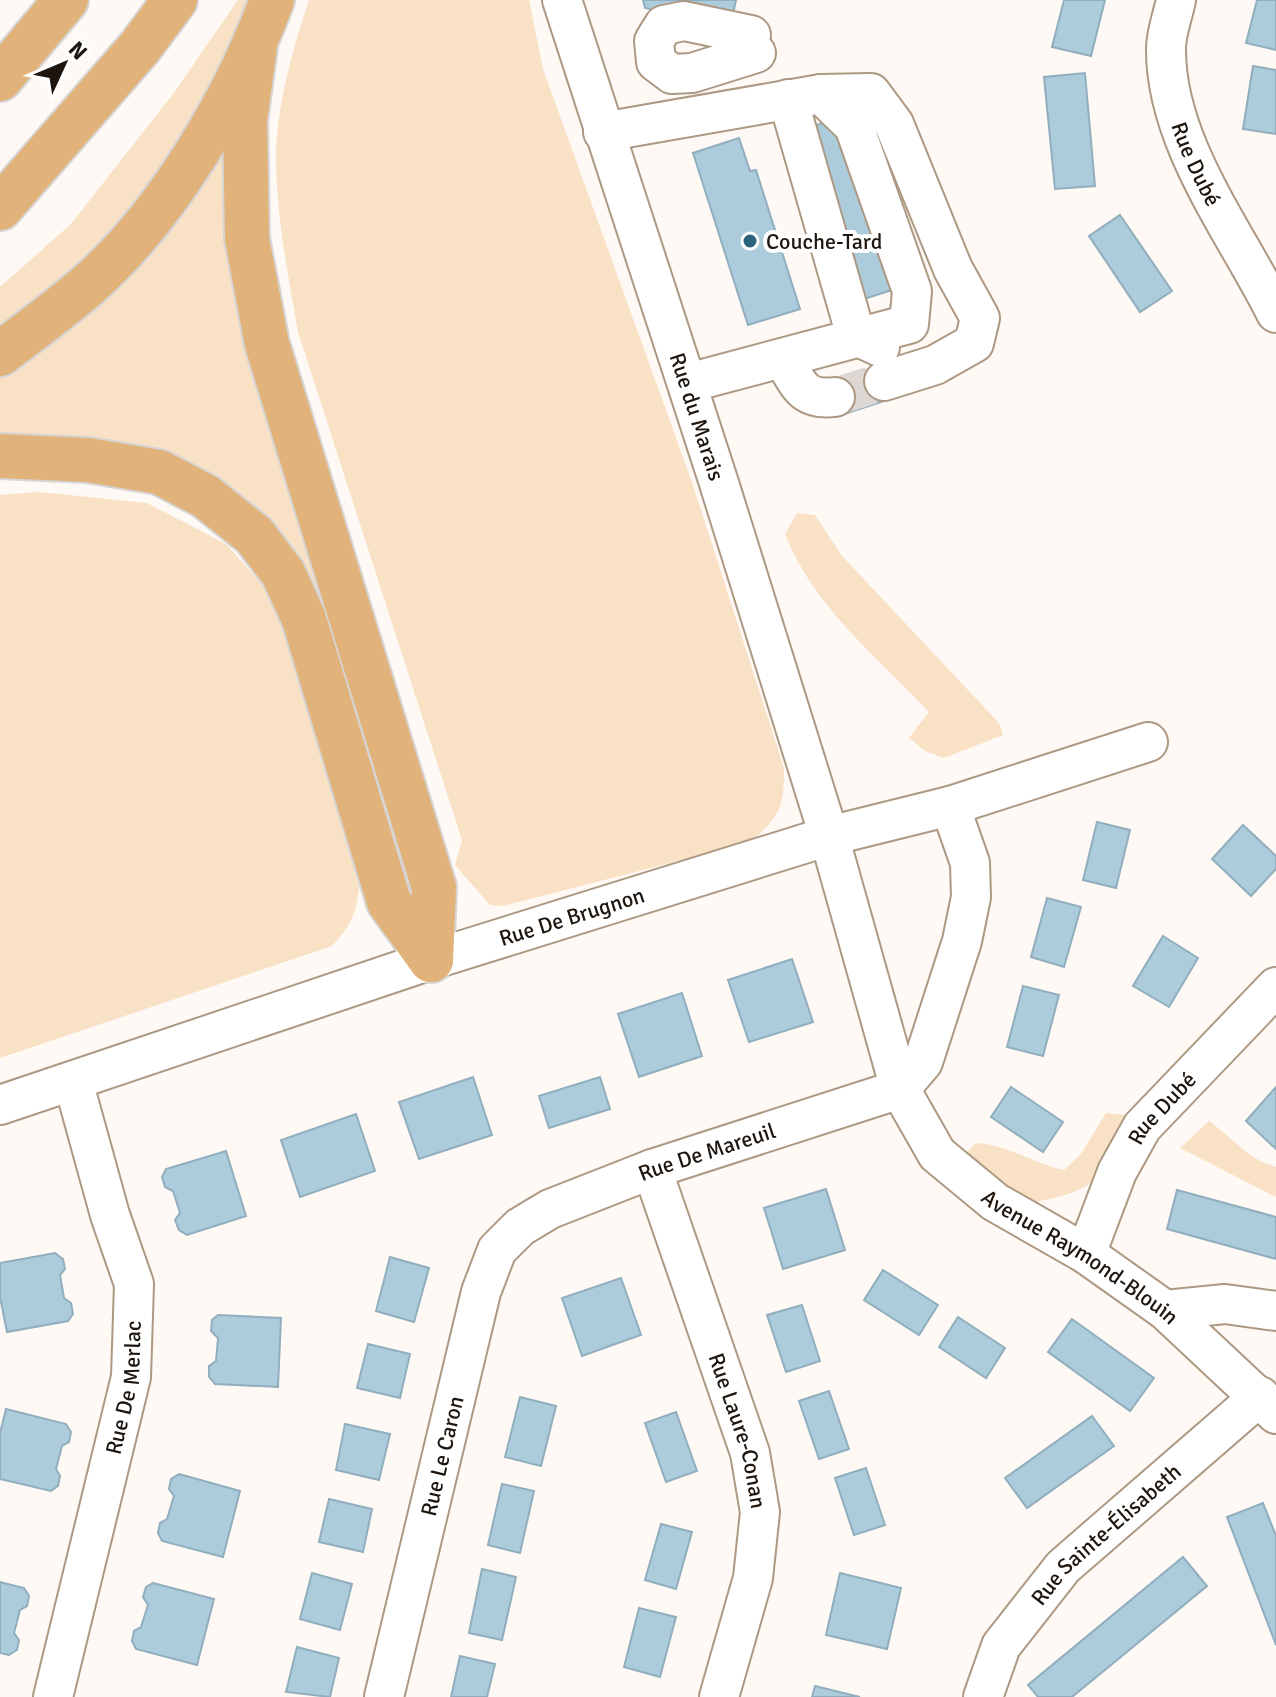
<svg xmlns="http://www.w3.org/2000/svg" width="1276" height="1697" viewBox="0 0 1276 1697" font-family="Signika,sans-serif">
  <rect width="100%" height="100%" fill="#fef9f4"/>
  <g fill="#f9e1c6">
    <path d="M238,0H272L168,191L0,345V287L71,224L173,94Z"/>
    <path d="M309,0H529L543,69L693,485L784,768C784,808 780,818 748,843L503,906L490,905L455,865L462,840L298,332C288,274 276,214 276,156C277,104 293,48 309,0Z"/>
    <path d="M211,146L225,150L417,897L407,877L312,596L162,453L82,436L0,437V367Z"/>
    <path d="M39,492L147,503L226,544L268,591L310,684L359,888C356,914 350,927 332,946L0,1058V495Z"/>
    <path d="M797,513L815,515L842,556L999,723L1003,735L944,758L925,751L909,738L929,712C877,657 813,606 785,534Z"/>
    <path d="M1106,1113L1124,1115L1130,1124C1102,1181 1095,1191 1030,1203L960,1159L976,1143C1008,1145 1033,1163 1064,1170L1081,1154Z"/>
    <path d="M1209,1121C1233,1138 1247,1159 1276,1167V1197L1180,1148Z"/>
  </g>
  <g fill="#adccdb" stroke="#90aebd" stroke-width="2">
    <path d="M643,0H736L730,28L645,8Z"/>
    <path d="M1064,0H1105L1091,56L1052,47Z"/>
    <path d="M1257,0H1276V50L1246,43Z"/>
    <path d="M1253,66L1276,70V134L1243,129Z"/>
    <path d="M1085,73L1095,186L1055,189L1044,77Z"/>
    <path d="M839,117L895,289L864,299L808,128Z"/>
    <path d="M739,138L750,171L756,170L800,309L748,325L693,153Z"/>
    <path d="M1120,215L1172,291L1140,312L1089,236Z"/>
    <path d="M880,367L890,399L841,415L831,382Z"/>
    <path d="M1097,822L1130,830L1116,888L1083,880Z"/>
    <path d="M1243,825L1276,856V869L1251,896L1212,859Z"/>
    <path d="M1047,898L1081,907L1064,967L1031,957Z"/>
    <path d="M1163,936L1198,958L1169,1007L1133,986Z"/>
    <path d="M792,959L813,1022L749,1042L728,980Z"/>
    <path d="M1023,986L1059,995L1043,1056L1007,1047Z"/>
    <path d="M682,993L702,1056L639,1077L618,1014Z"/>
    <path d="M473,1077L492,1135L419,1159L399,1102Z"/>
    <path d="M600,1077L610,1109L549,1128L539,1096Z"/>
    <path d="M1011,1087L1063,1122L1043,1152L991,1117Z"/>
    <path d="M1276,1087V1149L1246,1121Z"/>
    <path d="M356,1114L375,1171L300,1197L281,1140Z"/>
    <path d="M226,1151L246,1216L187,1235L179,1230L175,1220L180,1213L173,1191L165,1187L162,1177L166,1169Z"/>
    <path d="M826,1189L845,1250L783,1269L764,1208Z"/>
    <path d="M1177,1190L1276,1217V1259L1167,1229Z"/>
    <path d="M55,1253L63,1259L65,1269L60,1275L64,1298L71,1303L73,1314L68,1321L7,1332L0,1297V1263Z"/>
    <path d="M390,1257L429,1268L414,1322L376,1311Z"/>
    <path d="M883,1270L938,1305L919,1335L864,1300Z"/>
    <path d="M621,1278L641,1335L582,1356L562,1298Z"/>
    <path d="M802,1305L820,1361L786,1372L767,1315Z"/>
    <path d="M218,1315L281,1318L278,1387L215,1384L209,1377V1366L216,1361L218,1338L211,1331L212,1320Z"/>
    <path d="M958,1317L1005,1348L986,1378L939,1347Z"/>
    <path d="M1072,1319L1154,1378L1130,1411L1048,1352Z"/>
    <path d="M368,1344L410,1354L400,1398L357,1388Z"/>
    <path d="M829,1391L849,1449L819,1459L799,1401Z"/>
    <path d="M520,1397L556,1406L541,1466L505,1457Z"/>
    <path d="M6,1409L66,1424L71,1432L69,1442L62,1446L56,1469L60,1476L58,1486L51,1491L0,1479V1433Z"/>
    <path d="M676,1412L697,1471L666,1482L645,1423Z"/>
    <path d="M1092,1416L1114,1446L1027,1508L1005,1478Z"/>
    <path d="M345,1424L390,1434L379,1480L336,1470Z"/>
    <path d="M866,1468L885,1525L854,1535L835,1478Z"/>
    <path d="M179,1474L240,1491L223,1557L162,1541L158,1533L160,1523L167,1519L174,1496L169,1489L171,1479Z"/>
    <path d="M502,1484L534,1491L520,1553L488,1545Z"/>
    <path d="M329,1499L372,1509L363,1552L319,1542Z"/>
    <path d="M1263,1503L1276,1536V1645L1227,1517Z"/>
    <path d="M661,1524L692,1532L676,1589L645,1580Z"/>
    <path d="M1183,1557L1207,1586L1072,1697H1038L1028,1685Z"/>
    <path d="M482,1569L516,1577L502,1640L469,1633Z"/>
    <path d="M312,1573L352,1584L340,1630L300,1619Z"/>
    <path d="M840,1573L901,1588L887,1649L826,1635Z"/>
    <path d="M0,1582L24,1588L29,1596L27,1606L20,1610L14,1633L19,1640L17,1650L9,1655L0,1653Z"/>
    <path d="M153,1583L214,1599L197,1665L136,1649L132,1641L134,1631L141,1627L148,1605L143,1597L146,1587Z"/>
    <path d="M639,1608L676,1617L660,1677L624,1667Z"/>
    <path d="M297,1647L339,1658L330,1697L286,1692Z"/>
    <path d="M460,1656L495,1664L487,1697H451Z"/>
    <path d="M815,1686L860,1697H812Z"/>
  </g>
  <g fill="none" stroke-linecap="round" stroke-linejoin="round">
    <path stroke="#dcd7d2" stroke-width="38" stroke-dasharray="38 19" stroke-linecap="butt" d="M835,397L884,381"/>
    <defs>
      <g id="minor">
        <path id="s1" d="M562,0L718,480L829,836L900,1089L937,1154L995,1202L1086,1254L1165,1310L1276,1414"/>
        <path id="s2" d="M1176,0C1173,15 1166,33 1166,48C1165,142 1235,231 1276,313"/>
        <path d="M751,35L684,21L664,25L654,41L656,62L672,74L692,73L756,53"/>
        <path d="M821,94L871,93L894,124L953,269L980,318L974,343L935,365L884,381"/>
        <path d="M788,99L856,336L880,347"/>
        <path d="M603,132L821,94L854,126L912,291L909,324L688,383"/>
        <path d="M783,359C799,384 802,401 835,397"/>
        <path id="s3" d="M0,1105L431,960L829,836L950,806L1148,742"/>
        <path id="s4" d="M652,1169L750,1453L760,1512L753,1578L719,1697"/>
        <path id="s5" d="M1086,1254L1117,1172L1142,1127L1276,987"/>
        <path d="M1165,1310L1225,1304L1276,1311"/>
        <path id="s6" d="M53,1697L131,1377L134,1284L110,1215L73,1081"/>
        <path id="s7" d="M384,1697L481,1292L497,1250L520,1227L550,1209L652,1169L900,1089L923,1062L962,941L971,897L970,863L950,806"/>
        <path id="s8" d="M983,1697L1001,1646L1063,1567L1260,1396"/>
      </g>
      <g id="highway">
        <path d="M255,46L245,120L247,239L267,344L434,887L431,960"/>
        <path d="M0,79L66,0"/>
        <path d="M0,208L140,47L175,0"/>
        <path d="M0,354C29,332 59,310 87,286C168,215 235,100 272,0"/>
        <path d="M0,456L88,460L159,472L205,496L254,535L283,573L304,619L389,902L431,960"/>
      </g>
    </defs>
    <use href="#minor" stroke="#ad9983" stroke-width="42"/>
    <use href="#highway" stroke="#d6d5d4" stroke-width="48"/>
    <use href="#minor" stroke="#fff" stroke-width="38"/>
    <use href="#highway" stroke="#e1b27a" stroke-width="44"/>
  </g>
  <circle fill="#29647c" stroke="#fff" stroke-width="3" cx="750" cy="241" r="8"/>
  <g text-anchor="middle" stroke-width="8" stroke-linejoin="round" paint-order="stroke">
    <g font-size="22" fill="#1e160e" stroke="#fff">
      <text dy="8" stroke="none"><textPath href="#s2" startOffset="170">Rue Dubé</textPath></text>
      <text dy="8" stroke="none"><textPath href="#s1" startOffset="438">Rue du Marais</textPath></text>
      <text dy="8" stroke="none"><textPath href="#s3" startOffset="602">Rue De Brugnon</textPath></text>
      <text dy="8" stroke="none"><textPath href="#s5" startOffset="166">Rue Dubé</textPath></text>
      <text dy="8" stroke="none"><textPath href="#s7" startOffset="696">Rue De Mareuil</textPath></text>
      <text dy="8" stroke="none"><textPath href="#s1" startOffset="1392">Avenue Raymond-Blouin</textPath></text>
      <text dy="8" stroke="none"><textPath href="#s6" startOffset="318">Rue De Merlac</textPath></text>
      <text dy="8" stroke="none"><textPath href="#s4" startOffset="276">Rue Laure-Conan</textPath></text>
      <text dy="8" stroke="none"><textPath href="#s7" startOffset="248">Rue Le Caron</textPath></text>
      <text dy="8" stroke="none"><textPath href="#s8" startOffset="208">Rue Sainte-Élisabeth</textPath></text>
    </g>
    <g font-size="22" fill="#1e160e" stroke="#fff" text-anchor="start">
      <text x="766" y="249">Couche-Tard</text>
    </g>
  </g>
  <g transform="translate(64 64) rotate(46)" stroke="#ffffff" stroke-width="6" paint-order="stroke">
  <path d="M0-6L14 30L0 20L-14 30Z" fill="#1e160e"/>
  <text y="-12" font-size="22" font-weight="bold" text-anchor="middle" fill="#1e160e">N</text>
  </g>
</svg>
